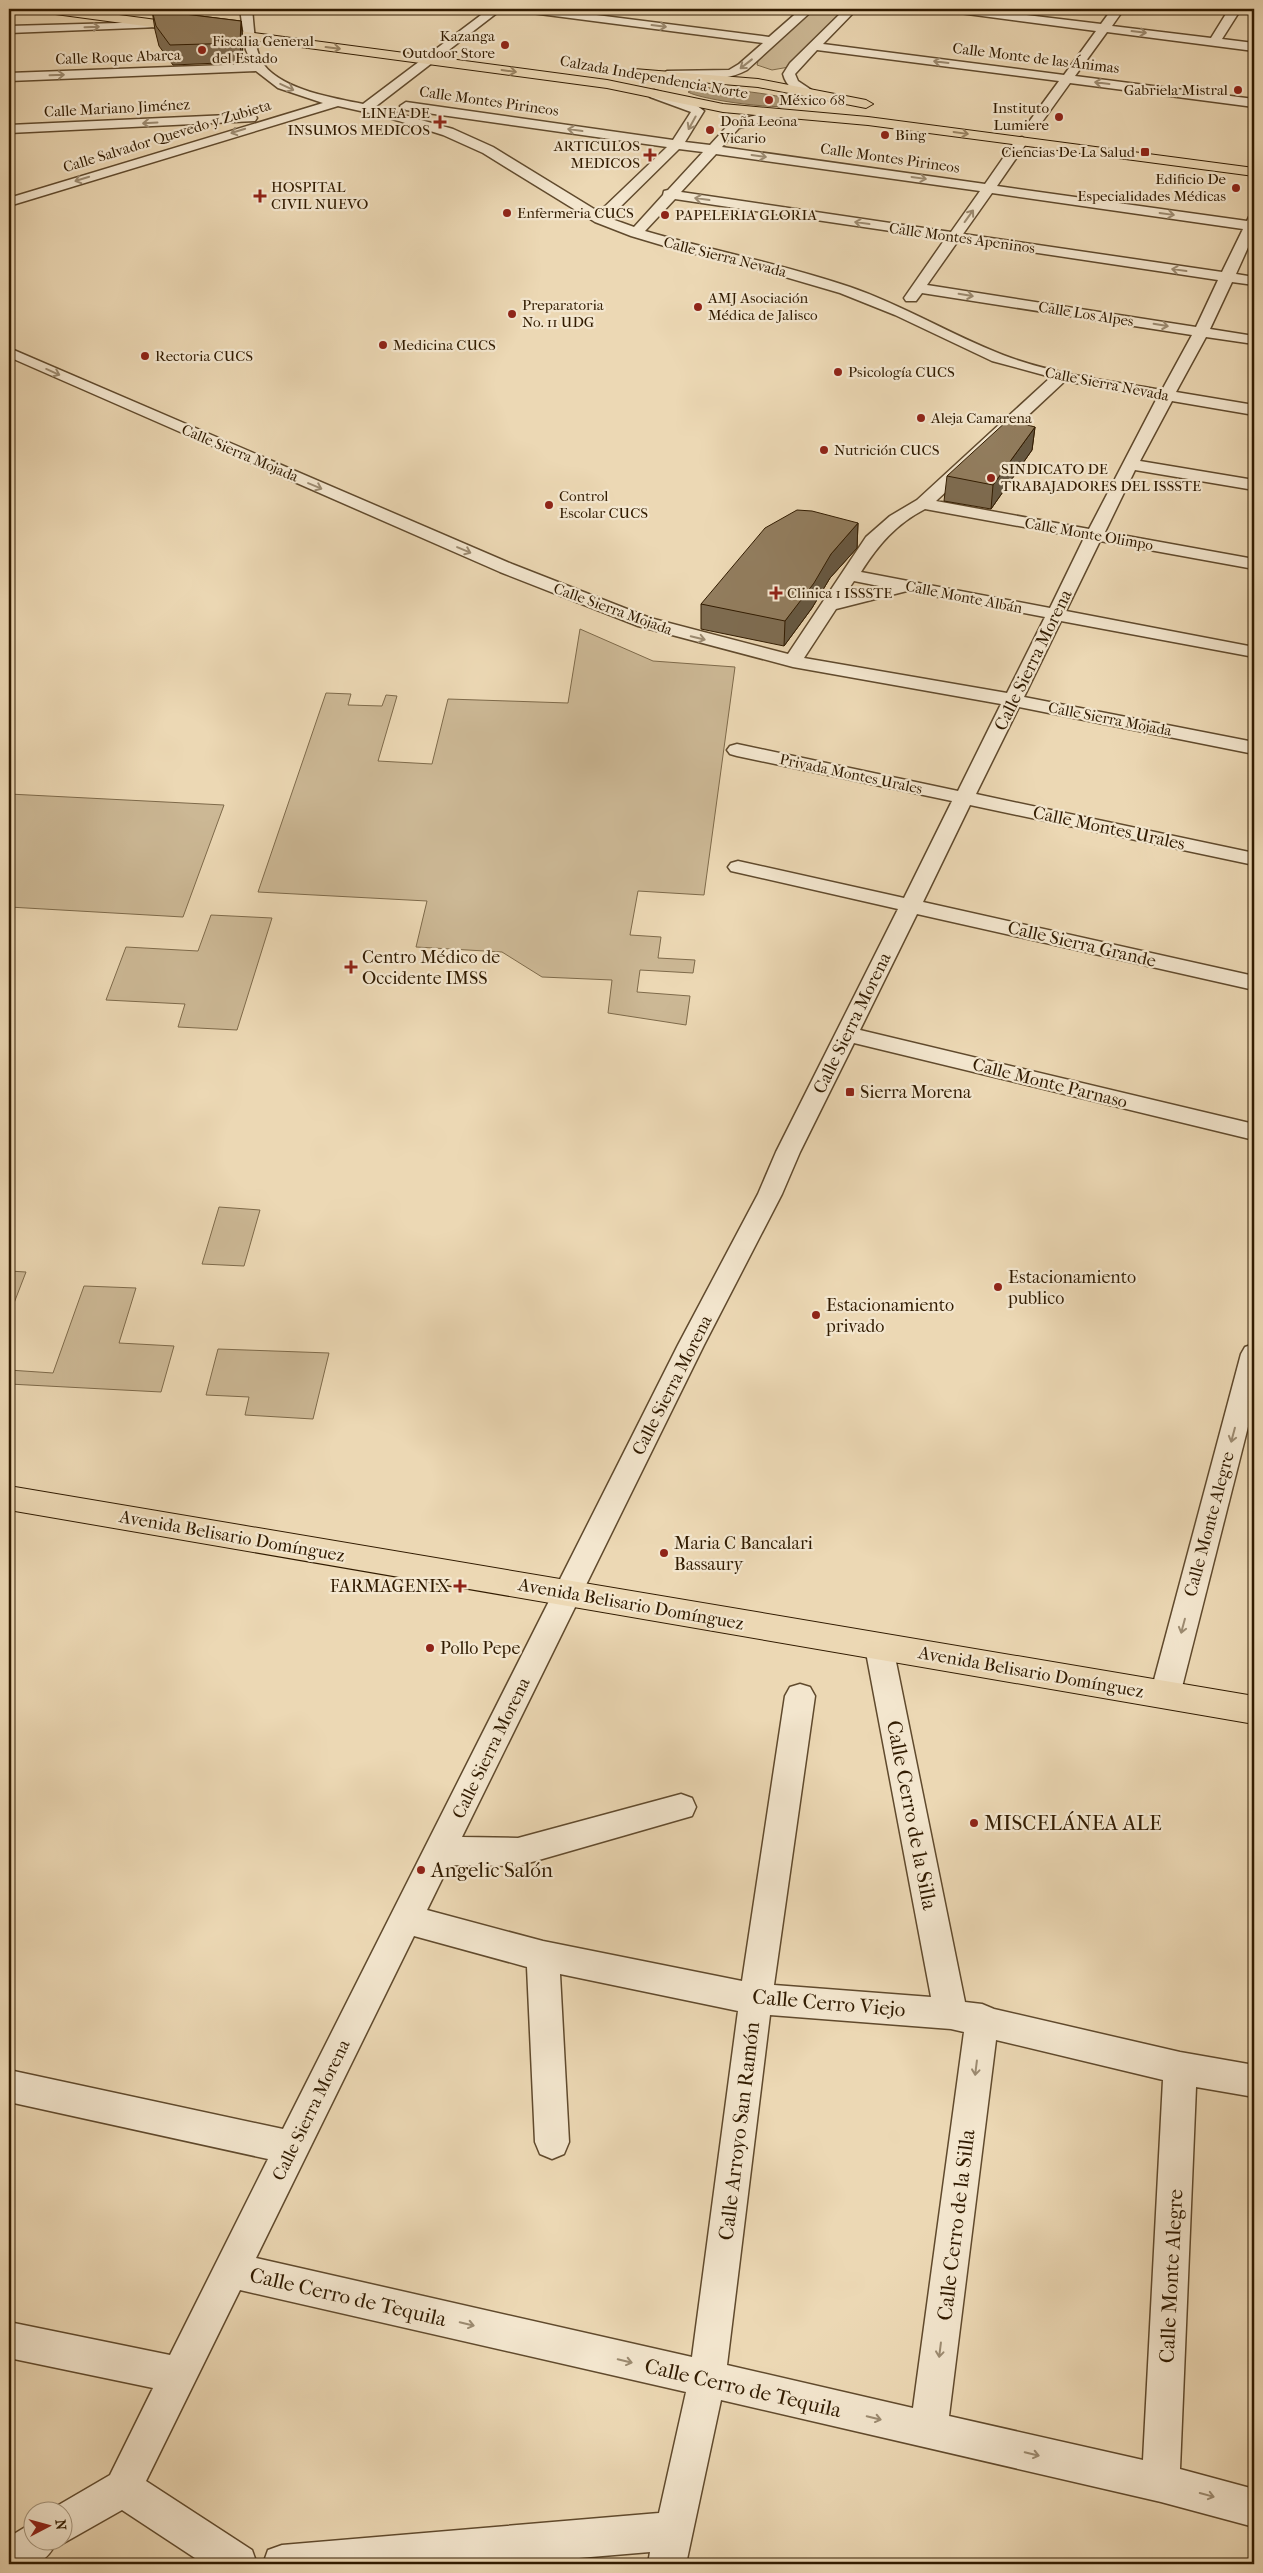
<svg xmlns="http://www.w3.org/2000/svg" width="1263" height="2573" viewBox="0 0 1263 2573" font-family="'IM FELL French Canon',serif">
  <rect width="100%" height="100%" fill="#ecd8b4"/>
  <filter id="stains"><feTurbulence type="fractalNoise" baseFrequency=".004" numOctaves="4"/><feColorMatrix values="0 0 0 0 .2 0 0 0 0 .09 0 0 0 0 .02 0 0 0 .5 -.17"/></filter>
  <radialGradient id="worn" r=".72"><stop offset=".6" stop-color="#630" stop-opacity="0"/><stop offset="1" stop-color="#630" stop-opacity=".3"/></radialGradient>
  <g fill="#ccb895" stroke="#7e6a4a">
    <path d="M813,9H847L789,67L772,70L757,65L758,61Z"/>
    <path d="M580,629L653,661L735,667L704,895L638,891L630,935L661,937L658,958L695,960L693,973L640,970L637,992L690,996L686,1025L608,1013L612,980L542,977L502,952L416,947L427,901L258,892L326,693L351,694L348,705L382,706L386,695L397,696L378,761L432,764L448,699L568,703Z"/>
    <path d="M9,794L224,805L183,917L9,907Z"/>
    <path d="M211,915L272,918L237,1030L178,1027L185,1004L106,1000L126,947L198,951Z"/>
    <path d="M219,1207L260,1210L244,1266L202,1264Z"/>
    <path d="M9,1271L26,1272L9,1316Z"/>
    <path d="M84,1286L136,1288L119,1343L174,1346L161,1392L9,1384V1370L53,1373Z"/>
    <path d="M218,1349L329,1353L313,1419L245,1415L249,1397L206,1395Z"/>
  </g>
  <path fill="#ac9877" stroke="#7b6647" d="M698,87C714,88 791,94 800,104C788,112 701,100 688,92Z"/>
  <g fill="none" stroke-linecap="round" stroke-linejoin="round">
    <defs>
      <g id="minor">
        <path d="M240,9H252C254,26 254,51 264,65C283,90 334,98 363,104L489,9H502L375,107L453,129L493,147L599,212L667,147L406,110L400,106L406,102L673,140L691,112L650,97L648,94L650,91L654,90L692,102L704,111L685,142L710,145L731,122L779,109L785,113L783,116L739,128L722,147L985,184L1017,138L1022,137L1028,141L997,186L1247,221L1249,217L1254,216V234L1236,274L1254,277V285L1232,282L1210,329L1254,336V344L1206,337L1176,392L1254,405V415L1172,401L1140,461L1254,480V490L1135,470L1105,532L1254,559V569L1100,541L1066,611L1254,647V657L1061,621L1024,697L1254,742V754L1019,707L976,794L1254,853V865L970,805L923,902L1254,976V990L917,914L860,1030L1254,1124V1140L854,1043L800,1152L782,1194L704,1345L462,1837L518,1838L681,1794L692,1798L696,1807L692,1816L518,1866L449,1865L427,1910L543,1941L742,1981L785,1696L790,1687L800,1684L810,1687L815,1696L774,1985L931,1997L865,1647L869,1639L879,1635L889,1639L893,1647L965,2002L982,2004L994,2009L1180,2052L1254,2065V2097L1196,2087L1180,2469L1254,2489V2527L1161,2502L721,2400L686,2564H648L650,2552L507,2564H263L268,2550L282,2545L659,2513L686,2392L240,2290L146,2481L252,2550L257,2564H204L122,2510L62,2544L56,2542C46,2566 32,2564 9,2564V2537L32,2523V2540H62V2510H50L110,2475L153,2388L9,2358V2322L170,2355L268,2159L9,2102V2070L283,2129L678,1345L758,1194L776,1152L898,909L731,871L728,867L731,863L738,861L904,898L952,801L737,756L730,754L727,750L730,746L737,744L958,791L1001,704L793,667L638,626L500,572L9,357V348L512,564L650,618L788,654L866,537L890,516L917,500L1051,377L992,361L895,315L840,293L737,263L678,250L631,236L595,222L483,153L443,135L383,116L338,106L9,206V198L323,103L278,88L256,71L9,81V73L252,64L246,50ZM679,149L703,152L668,190L664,191L663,195L634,227L609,218ZM716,154L980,191L951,232L681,192ZM992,193L1243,229L1222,272L963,234ZM675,199L945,239L904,298L906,301H916L922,293L1192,335L1162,390C1109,381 1053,374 1003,355C951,335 903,305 850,287C783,264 713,251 645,231ZM958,241L1218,280L1196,327L927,285ZM1065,381L1157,398L1089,529L936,501ZM925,509L1084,538L1050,608L861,572C878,545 896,524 925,509ZM854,581L884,587L844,596ZM907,591L1045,617L1007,693L804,658L836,609ZM414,1936L527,1967L535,2142L540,2154L552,2159L564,2154L569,2142L560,1974L738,2011L692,2357L256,2258ZM770,2015L951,2029L964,2032L913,2408L727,2365ZM996,2040L1163,2080L1143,2460L949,2416Z"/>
        <path d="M518,9H549L769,37L801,9H814L747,70C723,83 694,79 667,79L661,75L667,71L729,70L739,64L763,43L524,12Z"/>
        <path d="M845,9H857L823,44L1064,75L1096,31L952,12L946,9H977L1101,24L1112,9H1124L1112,26L1211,38L1229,9H1241L1222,39L1254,43V51L1107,32L1075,76L1254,99V107L1070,83L1037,129L1032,130L1026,126L1059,81L817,50L795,74L798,81L816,93L810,97C798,94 786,87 783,74L790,63Z"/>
        <path d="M156,22L160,23V27L9,33V26Z"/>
        <path d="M251,114L255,115L257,118L255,121L9,133V125Z"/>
        <path d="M1254,1344V1403L1180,1695L1175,1704L1165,1707L1155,1704L1150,1695L1241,1354L1245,1347Z"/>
      </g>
      <g id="major">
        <path d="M42,9H74L607,80L723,104L868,117L1254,168V176L868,125L723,112L607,88L48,13Z"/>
        <path d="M634,69L758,79L866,100L873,104L866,108L758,87L629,76L627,73L629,70Z"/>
        <path d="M9,1486L1254,1696V1724L9,1510Z"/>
      </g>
    </defs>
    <use href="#minor" stroke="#604a2d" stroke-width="3"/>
    <use href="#major" stroke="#311b00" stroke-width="2"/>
    <use href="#minor" fill="#f3e6ce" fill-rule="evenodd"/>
    <use href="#major" fill="#ecd8b4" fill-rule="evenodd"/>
  </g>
  <g fill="#7e6c51" stroke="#311b00">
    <path d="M152,10L241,21L243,41L242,62L173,65L159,46L155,30Z"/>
    <path d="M1035,427L1032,450L991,509L944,501L947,476Z"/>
    <path d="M858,523L857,548L830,578L812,608L784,646L701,629V604Z"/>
  </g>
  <g fill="#665842" stroke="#311b00">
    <path d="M241,21L243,41L242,62L240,43Z"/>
    <path d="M1035,427L1032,450L991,509L993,485Z"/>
    <path d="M858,523L857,548L830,578L812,608L784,646L785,621L831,554Z"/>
  </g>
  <g fill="#927d5e" stroke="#311b00">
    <path d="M152,10L241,21L240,43L170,45L156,26Z"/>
    <path d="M1008,420L1035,427L993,485L947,476Z"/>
    <path d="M797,510L812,511L858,523L831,554L814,583L785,621L701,604L765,528Z"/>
  </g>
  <defs><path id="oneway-shaft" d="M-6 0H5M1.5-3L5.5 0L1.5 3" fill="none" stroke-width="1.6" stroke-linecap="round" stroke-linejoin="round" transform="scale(1.25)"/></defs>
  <g stroke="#9c8b71">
    <use href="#oneway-shaft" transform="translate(659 26) rotate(7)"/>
    <use href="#oneway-shaft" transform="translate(92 27) rotate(-2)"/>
    <use href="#oneway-shaft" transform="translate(1139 32) rotate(7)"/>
    <use href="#oneway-shaft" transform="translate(941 62) rotate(-173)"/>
    <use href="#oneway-shaft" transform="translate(746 64) rotate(142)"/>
    <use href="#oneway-shaft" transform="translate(57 75) rotate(-2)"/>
    <use href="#oneway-shaft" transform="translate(1102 83) rotate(-173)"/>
    <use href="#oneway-shaft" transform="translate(287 87) rotate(25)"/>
    <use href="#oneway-shaft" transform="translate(150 123) rotate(177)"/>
    <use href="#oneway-shaft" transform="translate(692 123) rotate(119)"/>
    <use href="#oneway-shaft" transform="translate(575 130) rotate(-172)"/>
    <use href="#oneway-shaft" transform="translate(238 131) rotate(163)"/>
    <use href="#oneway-shaft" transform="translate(759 156) rotate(8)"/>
    <use href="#oneway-shaft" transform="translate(919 178) rotate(8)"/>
    <use href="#oneway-shaft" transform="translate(82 179) rotate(163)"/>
    <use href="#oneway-shaft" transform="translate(702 199) rotate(-172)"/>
    <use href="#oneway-shaft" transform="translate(1167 214) rotate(8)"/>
    <use href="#oneway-shaft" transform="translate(969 216) rotate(-54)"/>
    <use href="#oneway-shaft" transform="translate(862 223) rotate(-172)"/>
    <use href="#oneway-shaft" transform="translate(1179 270) rotate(-172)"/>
    <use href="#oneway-shaft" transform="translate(966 295) rotate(9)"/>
    <use href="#oneway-shaft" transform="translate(1161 325) rotate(9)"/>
    <use href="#oneway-shaft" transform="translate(53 372) rotate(24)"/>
    <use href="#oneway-shaft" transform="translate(315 486) rotate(23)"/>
    <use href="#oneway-shaft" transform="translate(464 550) rotate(23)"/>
    <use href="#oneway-shaft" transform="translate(698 638) rotate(14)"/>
    <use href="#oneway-shaft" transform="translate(1233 1435) rotate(105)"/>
    <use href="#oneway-shaft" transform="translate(1183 1626) rotate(105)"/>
    <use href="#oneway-shaft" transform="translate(976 2068) rotate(97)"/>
    <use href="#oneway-shaft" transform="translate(467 2324) rotate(13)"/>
    <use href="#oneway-shaft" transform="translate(940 2350) rotate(97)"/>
    <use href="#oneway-shaft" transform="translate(625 2361) rotate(13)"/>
    <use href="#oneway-shaft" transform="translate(874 2418) rotate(13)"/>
    <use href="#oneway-shaft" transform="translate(1032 2454) rotate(13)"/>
    <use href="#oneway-shaft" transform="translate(1207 2495) rotate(15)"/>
  </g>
  <g stroke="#988363">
    <use href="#oneway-shaft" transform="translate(333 48) rotate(7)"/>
    <use href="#oneway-shaft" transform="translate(509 71) rotate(8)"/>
    <use href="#oneway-shaft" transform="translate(961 133) rotate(8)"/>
  </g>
  <g fill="#8f2418" stroke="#f3e6ce" stroke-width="2">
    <circle cx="505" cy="45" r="5"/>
    <circle cx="202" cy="50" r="5"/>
    <circle cx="1238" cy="90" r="5"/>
    <circle cx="769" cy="100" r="5"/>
    <circle cx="1059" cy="117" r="5"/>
    <path d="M437.5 114.5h5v5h5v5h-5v5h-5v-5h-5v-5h5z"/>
    <circle cx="710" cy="130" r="5"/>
    <circle cx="885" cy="135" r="5"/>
    <rect x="1140" y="147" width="10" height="10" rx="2.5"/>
    <path d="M647.5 147.5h5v5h5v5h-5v5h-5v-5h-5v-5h5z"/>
    <circle cx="1236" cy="188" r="5"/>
    <path d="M257.5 188.5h5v5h5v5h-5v5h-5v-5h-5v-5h5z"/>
    <circle cx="507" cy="213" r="5"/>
    <circle cx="665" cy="215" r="5"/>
    <circle cx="698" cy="307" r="5"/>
    <circle cx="512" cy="314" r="5"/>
    <circle cx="383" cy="345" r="5"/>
    <circle cx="145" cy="356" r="5"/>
    <circle cx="838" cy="372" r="5"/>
    <circle cx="921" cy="418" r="5"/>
    <circle cx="824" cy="450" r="5"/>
    <circle cx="991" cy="478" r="5"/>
    <circle cx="549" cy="505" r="5"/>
    <path d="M773.5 585.5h5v5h5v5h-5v5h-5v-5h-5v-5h5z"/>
    <path d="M348.5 959.5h5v5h5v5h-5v5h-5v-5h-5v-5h5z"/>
    <rect x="845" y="1087" width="10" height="10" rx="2.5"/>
    <circle cx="998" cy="1287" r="5"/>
    <circle cx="816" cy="1315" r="5"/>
    <circle cx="664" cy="1553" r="5"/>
    <path d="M457.5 1578.5h5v5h5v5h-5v5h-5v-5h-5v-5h5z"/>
    <circle cx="430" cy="1648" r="5"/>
    <circle cx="974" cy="1823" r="5"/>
    <circle cx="421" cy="1870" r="5"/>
  </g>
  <g text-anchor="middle" stroke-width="4.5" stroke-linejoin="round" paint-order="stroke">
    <g font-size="15" fill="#311b00" stroke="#f3e6ce" text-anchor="start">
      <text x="495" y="41" text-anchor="end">Kazanga<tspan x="495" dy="17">Outdoor Store</tspan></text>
      <text x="212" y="46">Fiscalia General<tspan x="212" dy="17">del Estado</tspan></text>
      <text x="1228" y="95" text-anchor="end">Gabriela Mistral</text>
      <text x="779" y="105">México 68</text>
      <text x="1049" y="113" text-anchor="end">Instituto<tspan x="1049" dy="17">Lumiere</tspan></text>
      <text x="430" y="118" text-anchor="end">LINEA DE<tspan x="430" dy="17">INSUMOS MEDICOS</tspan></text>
      <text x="720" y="126">Doña Leona<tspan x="720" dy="17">Vicario</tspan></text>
      <text x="895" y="140">Bing</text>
      <text x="640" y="151" text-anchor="end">ARTICULOS<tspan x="640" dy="17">MEDICOS</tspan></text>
      <text x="1135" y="157" text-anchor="end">Ciencias De La Salud</text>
      <text x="1226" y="184" text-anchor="end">Edificio De<tspan x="1226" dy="17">Especialidades Médicas</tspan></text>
      <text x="271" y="192">HOSPITAL<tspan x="271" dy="17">CIVIL NUEVO</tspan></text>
      <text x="517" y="218">Enfermeria CUCS</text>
      <text x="675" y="220">PAPELERIA GLORIA</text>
      <text x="708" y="303">AMJ Asociación<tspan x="708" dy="17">Médica de Jalisco</tspan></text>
      <text x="522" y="310">Preparatoria<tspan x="522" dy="17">No. 11 UDG</tspan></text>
      <text x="393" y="350">Medicina CUCS</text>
      <text x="155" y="361">Rectoria CUCS</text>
      <text x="848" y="377">Psicología CUCS</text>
      <text x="931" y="423">Aleja Camarena</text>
      <text x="834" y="455">Nutrición CUCS</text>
      <text x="1001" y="474">SINDICATO DE<tspan x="1001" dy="17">TRABAJADORES DEL ISSSTE</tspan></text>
      <text x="559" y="501">Control<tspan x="559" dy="17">Escolar CUCS</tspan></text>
      <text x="787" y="598">Clinica 1 ISSSTE</text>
    </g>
    <g font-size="15" fill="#311b00" stroke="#f3e6ce">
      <text transform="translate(118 57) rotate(-2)" y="5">Calle Roque Abarca</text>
      <text transform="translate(1036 58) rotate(7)" y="5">Calle Monte de las Ánimas</text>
      <text transform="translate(654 77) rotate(10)" y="5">Calzada Independencia Norte</text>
      <text transform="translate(489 101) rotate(8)" y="5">Calle Montes Pirineos</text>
      <text transform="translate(117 108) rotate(-3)" y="5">Calle Mariano Jiménez</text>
      <text transform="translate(167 136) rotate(-17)" y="5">Calle Salvador Quevedo y Zubieta</text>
      <text transform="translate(890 158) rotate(8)" y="5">Calle Montes Pirineos</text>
      <text transform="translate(962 238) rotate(8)" y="5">Calle Montes Apeninos</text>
      <text transform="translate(725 257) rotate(14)" y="5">Calle Sierra Nevada</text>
      <text transform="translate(1086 314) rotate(9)" y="5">Calle Los Alpes</text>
      <text transform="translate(1107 384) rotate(11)" y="5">Calle Sierra Nevada</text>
      <text transform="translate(240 453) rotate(23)" y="5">Calle Sierra Mojada</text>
      <text transform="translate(1089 534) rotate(10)" y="5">Calle Monte Olimpo</text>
      <text transform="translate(964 597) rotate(11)" y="5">Calle Monte Albán</text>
      <text transform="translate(613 609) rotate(20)" y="5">Calle Sierra Mojada</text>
      <text transform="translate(1110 719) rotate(11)" y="5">Calle Sierra Mojada</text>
      <text transform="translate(851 774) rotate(12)" y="5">Privada Montes Urales</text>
    </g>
    <g font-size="18" fill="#311b00" stroke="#f3e6ce">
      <text transform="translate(1033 660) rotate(-64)" y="6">Calle Sierra Morena</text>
      <text transform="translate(1109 828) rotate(12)" y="6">Calle Montes Urales</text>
      <text transform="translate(1082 944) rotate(13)" y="6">Calle Sierra Grande</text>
      <text transform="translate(852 1023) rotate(-64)" y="6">Calle Sierra Morena</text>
      <text transform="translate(1050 1083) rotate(14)" y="6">Calle Monte Parnaso</text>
      <text transform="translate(672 1385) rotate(-63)" y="6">Calle Sierra Morena</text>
      <text transform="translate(1209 1524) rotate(-75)" y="6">Calle Monte Alegre</text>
      <text transform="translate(232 1536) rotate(10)" y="6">Avenida Belisario Domínguez</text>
      <text transform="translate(631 1604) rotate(10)" y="6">Avenida Belisario Domínguez</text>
      <text transform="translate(1031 1672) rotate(10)" y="6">Avenida Belisario Domínguez</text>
      <text transform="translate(491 1748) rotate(-64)" y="6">Calle Sierra Morena</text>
      <text transform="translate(311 2110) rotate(-64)" y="6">Calle Sierra Morena</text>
    </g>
    <g font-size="18" fill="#311b00" stroke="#f3e6ce" text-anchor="start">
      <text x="362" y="963">Centro Médico de<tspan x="362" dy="21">Occidente IMSS</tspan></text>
      <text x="860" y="1098">Sierra Morena</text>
      <text x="1008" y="1283">Estacionamiento<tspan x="1008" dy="21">publico</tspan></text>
      <text x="826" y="1311">Estacionamiento<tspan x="826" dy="21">privado</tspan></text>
      <text x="674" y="1549">Maria C Bancalari<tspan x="674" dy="21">Bassaury</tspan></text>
      <text x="450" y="1592" text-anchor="end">FARMAGENIX</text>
      <text x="440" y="1654">Pollo Pepe</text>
    </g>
    <g font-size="21" fill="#311b00" stroke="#f3e6ce">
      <text transform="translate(912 1815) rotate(79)" y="7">Calle Cerro de la Silla</text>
      <text transform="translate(829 2003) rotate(5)" y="7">Calle Cerro Viejo</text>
      <text transform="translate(739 2131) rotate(-83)" y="7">Calle Arroyo San Ramón</text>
      <text transform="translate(956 2225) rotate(-83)" y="7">Calle Cerro de la Silla</text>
      <text transform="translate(1171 2276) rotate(-87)" y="7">Calle Monte Alegre</text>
      <text transform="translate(348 2297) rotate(13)" y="7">Calle Cerro de Tequila</text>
      <text transform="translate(743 2388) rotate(13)" y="7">Calle Cerro de Tequila</text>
    </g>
    <g font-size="21" fill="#311b00" stroke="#f3e6ce" text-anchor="start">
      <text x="984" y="1830">MISCELÁNEA ALE</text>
      <text x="431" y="1877">Angelic Salón</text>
    </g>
  </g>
  <rect width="1263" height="2573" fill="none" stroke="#ecd8b4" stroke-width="30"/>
  <rect x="10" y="10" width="1243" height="2553" fill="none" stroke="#311b00" stroke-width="2.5"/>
  <rect x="15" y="15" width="1233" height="2543" fill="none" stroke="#311b00"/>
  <g transform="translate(48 2526) rotate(84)"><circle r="24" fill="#f3e6ce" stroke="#a5957c"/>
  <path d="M0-4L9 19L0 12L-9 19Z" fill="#8f2418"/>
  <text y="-8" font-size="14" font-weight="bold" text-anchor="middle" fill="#311b00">N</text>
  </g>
  <rect width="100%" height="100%" filter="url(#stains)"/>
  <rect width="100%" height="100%" fill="url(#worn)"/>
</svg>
